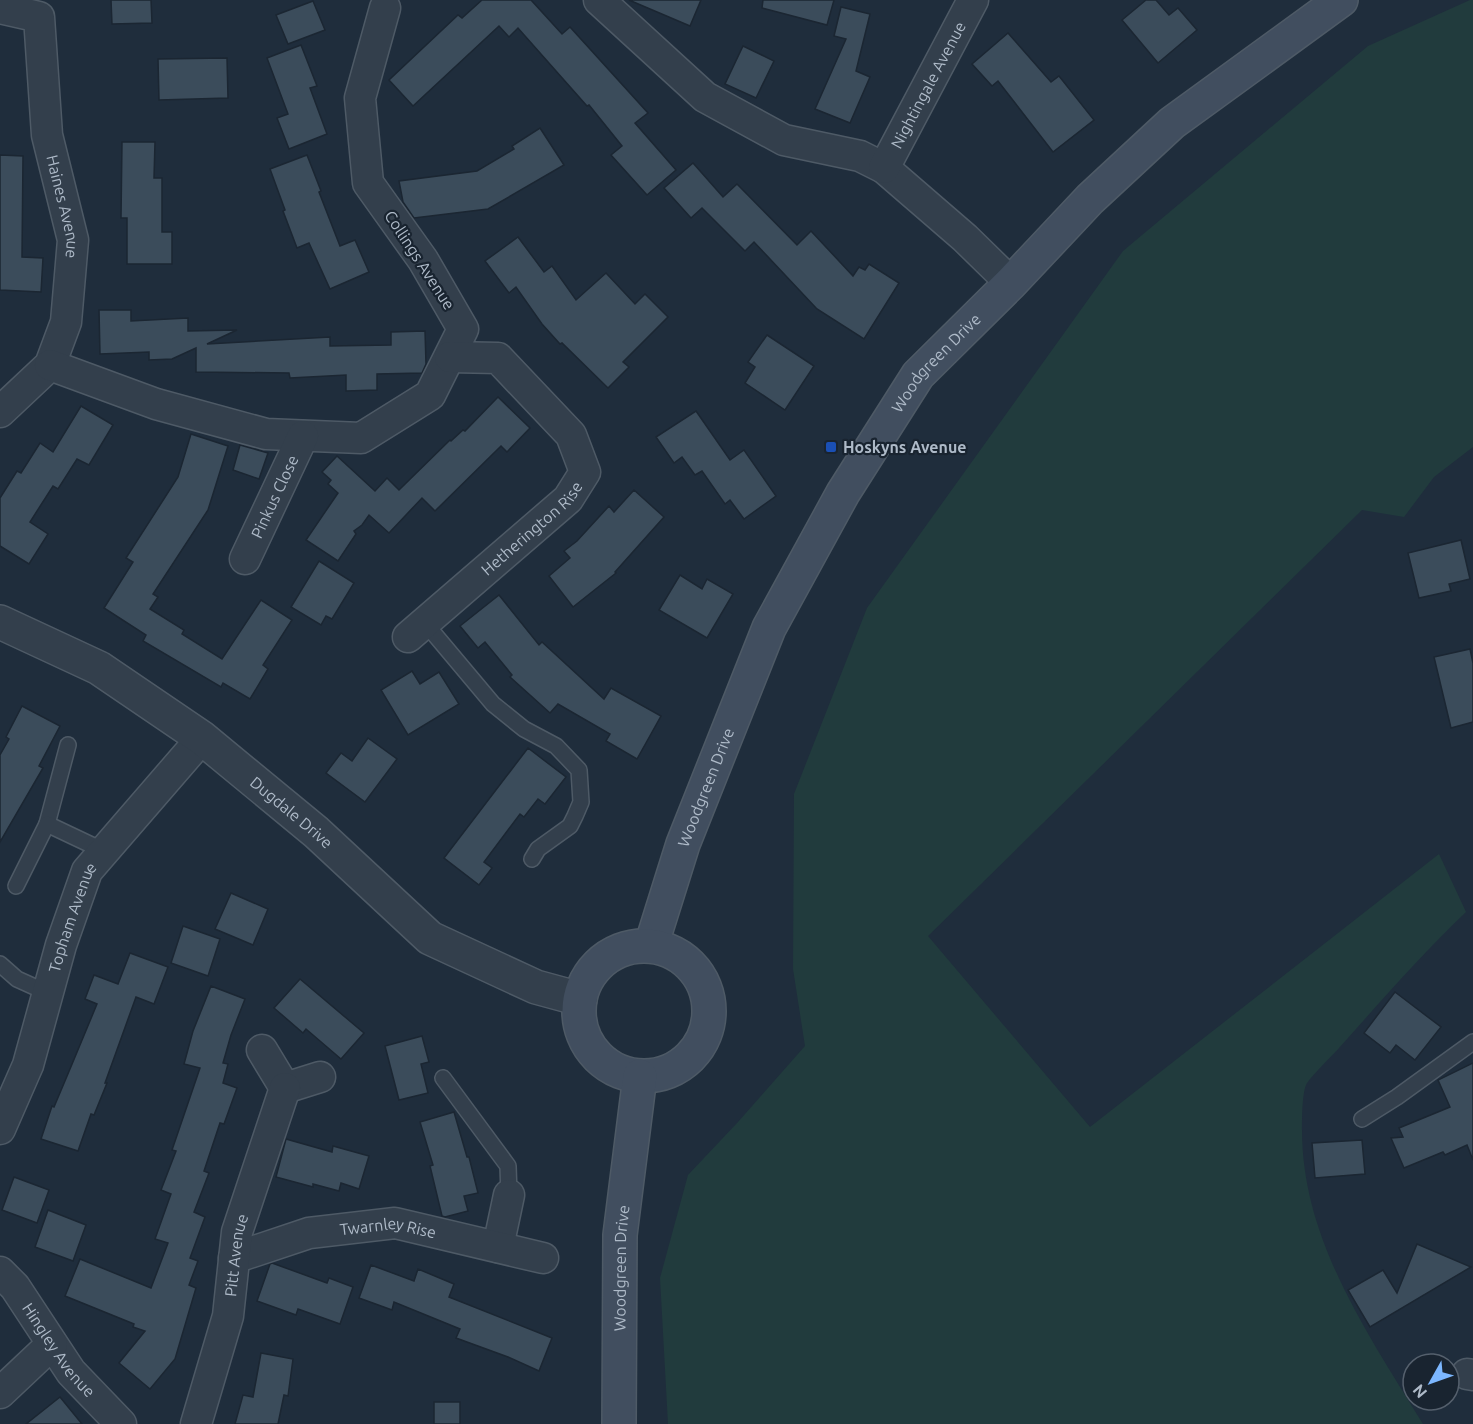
<svg xmlns="http://www.w3.org/2000/svg" width="1473" height="1424" viewBox="0 0 1473 1424" font-family="Ubuntu,sans-serif">
  <rect width="100%" height="100%" fill="#1f2d3c"/>
  <path fill="#213b3d" d="M1470,0H1473V447L1434,477L1404,517L1362,510L928,936L1090,1127L1439,854L1466,912C1421,955 1381,1001 1339,1048C1332,1056 1310,1077 1306,1085C1302,1095 1302,1119 1302,1130C1302,1240 1368,1334 1423,1424H668L660,1278L688,1175L738,1122L805,1046L793,969L794,794L867,608L1123,251L1368,46Z"/>
  <g fill="#3b4c5b" stroke="#1b2632" stroke-width="1.5">
    <path d="M111,0H151L152,23L112,24Z"/>
    <path d="M482,0H531L562,34L570,27L648,113L635,123L676,170L647,195L611,155L622,146L589,105L587,106L518,28L509,37L499,26L413,106L389,80L458,15L462,18Z"/>
    <path d="M629,0H701L690,26Z"/>
    <path d="M763,0H834L827,25L762,8Z"/>
    <path d="M1146,0H1156L1169,15L1178,8L1197,30L1158,63L1122,20Z"/>
    <path d="M313,1L325,30L288,44L276,15Z"/>
    <path d="M841,7L870,14L856,71L870,77L850,123L815,109L846,39L834,36Z"/>
    <path d="M1008,33L1051,82L1059,76L1094,120L1053,152L998,81L992,86L972,64Z"/>
    <path d="M301,45L317,86L310,88L327,134L289,149L277,118L288,114L267,58Z"/>
    <path d="M743,46L774,61L756,98L725,84Z"/>
    <path d="M227,58L228,98L159,100L158,59Z"/>
    <path d="M540,128L564,165L488,209L414,218L403,202L399,181L477,171L514,149L512,146Z"/>
    <path d="M122,142H155L154,178H162V232H172V264H127V218H121Z"/>
    <path d="M0,155L23,156L22,257L43,258L41,292L0,290Z"/>
    <path d="M307,155L321,191L319,192L340,246L355,240L369,272L330,289L309,243L297,248L283,211L285,210L270,169Z"/>
    <path d="M693,163L723,197L737,184L797,245L811,231L853,276L859,267L865,270L869,264L899,283L864,339L817,309L754,242L745,251L702,208L691,218L664,188Z"/>
    <path d="M518,237L544,272L552,266L576,300L606,273L635,304L645,294L668,317L623,362L629,367L608,388L562,343L560,344L542,324L516,287L509,293L485,261Z"/>
    <path d="M99,310H131V321L188,318V331L237,330L207,344L330,337V346L391,345V332L425,331L426,364L422,373L377,374V390L346,391V375L290,378L289,373L196,372V348L172,359L149,360V352L100,354Z"/>
    <path d="M767,335L814,366L785,410L745,383L755,367L748,362Z"/>
    <path d="M498,397L530,428L507,452L501,446L435,511L422,498L389,533L369,515L362,525L354,531L356,534L338,561L306,540L338,493L328,484L331,480L322,472L337,456L375,491L387,478L399,490L450,440L451,441L463,430L465,431Z"/>
    <path d="M81,406L113,425L89,465L77,459L58,489L53,486L30,522L48,534L29,564L0,546V498L17,471L21,473L40,443L53,452Z"/>
    <path d="M696,411L730,460L744,450L776,496L744,519L730,500L725,504L702,471L695,475L682,457L674,463L656,437Z"/>
    <path d="M191,434L228,446L208,510L153,594L158,597L150,609L184,630L182,634L222,659L261,600L292,620L263,665L268,669L250,699L223,683L221,687L143,641L146,635L104,608L133,562L126,558L178,477Z"/>
    <path d="M240,445L268,453L259,479L233,470Z"/>
    <path d="M634,490L664,517L615,572L616,573L573,607L549,576L570,558L564,551L577,541L609,506L614,512Z"/>
    <path d="M1461,540L1470,579L1449,584L1451,591L1419,598L1408,553Z"/>
    <path d="M319,561L354,583L332,619L326,616L321,625L291,607Z"/>
    <path d="M680,575L702,589L707,579L733,594L707,638L659,610Z"/>
    <path d="M499,595L539,645L542,642L604,699L611,688L661,716L637,759L606,741L610,734L558,704L550,713L510,677L512,675L485,642L478,648L460,626Z"/>
    <path d="M1470,649L1473,663V722L1451,728L1434,657Z"/>
    <path d="M412,671L420,684L439,672L459,704L408,735L381,690Z"/>
    <path d="M22,706L60,726L39,766L43,768L0,842V755L9,739L6,737Z"/>
    <path d="M368,738L397,759L365,802L326,773L341,753L352,761Z"/>
    <path d="M528,748L566,777L545,804L538,799L524,817L520,814L484,862L492,868L479,885L444,858Z"/>
    <path d="M231,893L268,909L253,945L215,929Z"/>
    <path d="M183,926L220,939L208,976L171,963Z"/>
    <path d="M130,953L168,967L154,1004L136,997L105,1083H107L94,1115L91,1114L78,1151L41,1139L52,1106L54,1107L70,1069L97,1004L85,999L94,975L118,984Z"/>
    <path d="M300,979L364,1033L341,1059L306,1029L303,1033L274,1008Z"/>
    <path d="M211,986L245,999L231,1035L223,1063L228,1064L223,1083L237,1088L224,1124L220,1123L204,1171L209,1173L194,1212L205,1217L190,1258L198,1261L189,1285L196,1288L175,1359L150,1389L119,1363L145,1331L133,1327L134,1324L65,1296L80,1259L151,1288L168,1243L155,1239L171,1194L161,1190L176,1151L172,1150L200,1068L184,1064L193,1031Z"/>
    <path d="M1395,992L1441,1027L1415,1060L1396,1045L1390,1053L1364,1033Z"/>
    <path d="M422,1036L429,1062L421,1064L428,1093L399,1100L385,1046Z"/>
    <path d="M1473,1063V1160L1467,1145L1445,1155L1443,1152L1404,1168L1391,1138L1403,1137L1399,1128L1450,1107L1438,1080Z"/>
    <path d="M454,1112L467,1157H469L478,1193L464,1196L468,1211L445,1217L442,1216L430,1166L433,1165L420,1122Z"/>
    <path d="M286,1139L332,1152L333,1146L369,1156L359,1189L341,1183L339,1191L313,1184V1187L276,1177Z"/>
    <path d="M1362,1140L1365,1174L1315,1178L1312,1143Z"/>
    <path d="M14,1177L49,1190L37,1223L2,1210Z"/>
    <path d="M48,1210L86,1225L73,1261L35,1247Z"/>
    <path d="M1417,1244L1471,1267L1370,1327L1348,1290L1383,1270L1397,1293Z"/>
    <path d="M272,1263L327,1283L329,1278L353,1287L340,1324L298,1309L296,1315L257,1301L270,1264Z"/>
    <path d="M371,1265L414,1281L418,1269L454,1284L449,1297L552,1338L539,1371L508,1357L456,1338L460,1329L394,1302L392,1310L359,1298Z"/>
    <path d="M261,1353L293,1359L288,1396L284,1395L278,1424H235L243,1395L253,1397Z"/>
    <path d="M60,1397L82,1424H26Z"/>
    <rect x="434" y="1402" width="26" height="22"/>
  </g>
  <g fill="none" stroke-linecap="round" stroke-linejoin="round">
    <defs>
      <g id="service">
        <path d="M425,623L493,704L524,729L556,746L579,770L581,802L575,816L570,826L538,849L532,859"/>
        <path d="M47,824L68,745"/>
        <path d="M16,886L47,824L104,851"/>
        <path d="M0,964L17,979L48,993"/>
        <path d="M443,1078L508,1166L509,1195"/>
        <path d="M1362,1119L1397,1097L1473,1042"/>
      </g>
      <g id="minor">
        <path d="M599,0L705,97L784,140L860,156L884,168L965,238L1011,283"/>
        <path id="s1" d="M0,8L39,17L47,135L73,240L66,322L50,365L0,412"/>
        <path id="s2" d="M884,168L973,0"/>
        <path d="M50,365L156,404L266,434L361,438L430,395L463,329L423,260L368,183L360,98L385,8"/>
        <path id="s3" d="M245,559L303,436"/>
        <path id="s4" d="M408,637L568,499L585,472L571,435L498,358L450,357"/>
        <path d="M262,1050L285,1088L320,1077"/>
        <path id="s5" d="M0,1129L28,1065L61,945L87,871L202,738"/>
        <path d="M498,1247L509,1195"/>
        <path id="s6" d="M234,1258L309,1233L395,1223L543,1258"/>
        <path id="s7" d="M0,1272L15,1287L71,1372L121,1424"/>
        <path d="M1467,1374L1473,1375"/>
        <path d="M0,1393L52,1344"/>
        <path id="s8" d="M196,1424L228,1316L237,1232L285,1088"/>
      </g>
      <g id="tertiary">
        <path id="s9" d="M0,622L99,668L202,738L316,832L430,938L536,987L580,999"/>
      </g>
      <g id="secondary">
        <path id="s10" d="M651,946L683,844L769,628L843,493L918,375L1011,283L1090,199L1172,123L1341,0"/>
        <circle cx="644" cy="1011" r="65"/>
        <path id="s11" d="M619,1424L620,1235L640,1076"/>
      </g>
    </defs>
    <use href="#service" stroke="#4e5a66" stroke-width="18"/>
    <use href="#minor" stroke="#4e5a66" stroke-width="33"/>
    <use href="#tertiary" stroke="#4e5a66" stroke-width="36"/>
    <use href="#secondary" stroke="#4e5a66" stroke-width="36"/>
    <use href="#service" stroke="#333f4c" stroke-width="15"/>
    <use href="#minor" stroke="#333f4c" stroke-width="30"/>
    <use href="#tertiary" stroke="#333f4c" stroke-width="33"/>
    <use href="#secondary" stroke="#414e5f" stroke-width="33"/>
  </g>
  <rect fill="#1a4fb4" stroke="#192430" stroke-width="2" x="825" y="441" width="12" height="12" rx="3"/>
  <g text-anchor="middle" stroke-width="4.5" stroke-linejoin="round" paint-order="stroke">
    <g font-size="16" fill="#aebac8" stroke="#192430">
      <text dy="6" stroke="none"><textPath href="#s2" startOffset="94">Nightingale Avenue</textPath></text>
      <text dy="6" stroke="none"><textPath href="#s1" startOffset="232">Haines Avenue</textPath></text>
      <text transform="translate(420 260) rotate(57)" y="6">Collings Avenue</text>
      <text dy="6" stroke="none"><textPath href="#s10" startOffset="654">Woodgreen Drive</textPath></text>
      <text dy="6" stroke="none"><textPath href="#s3" startOffset="69">Pinkus Close</textPath></text>
      <text dy="6" stroke="none"><textPath href="#s4" startOffset="165">Hetherington Rise</textPath></text>
      <text dy="6" stroke="none"><textPath href="#s10" startOffset="168">Woodgreen Drive</textPath></text>
      <text dy="6" stroke="none"><textPath href="#s9" startOffset="350">Dugdale Drive</textPath></text>
      <text dy="6" stroke="none"><textPath href="#s5" startOffset="224">Topham Avenue</textPath></text>
      <text dy="6" stroke="none"><textPath href="#s6" startOffset="159">Twarnley Rise</textPath></text>
      <text dy="6" stroke="none"><textPath href="#s8" startOffset="174">Pitt Avenue</textPath></text>
      <text dy="6" stroke="none"><textPath href="#s11" startOffset="156">Woodgreen Drive</textPath></text>
      <text dy="6" stroke="none"><textPath href="#s7" startOffset="98">Hingley Avenue</textPath></text>
    </g>
    <g font-size="16" font-weight="bold" fill="#aebac8" stroke="#192430" text-anchor="start">
      <text x="843" y="453">Hoskyns Avenue</text>
    </g>
  </g>
  <g transform="translate(1431 1382) rotate(230)"><circle r="28" fill="#192430" stroke="#55606d" stroke-width="1.5"/>
  <path d="M0-4.5L10 22L0 15L-10 22Z" fill="#7cb7ff"/>
  <text y="-9" font-size="16" font-weight="bold" text-anchor="middle" fill="#aebac8">N</text>
  </g>
</svg>
